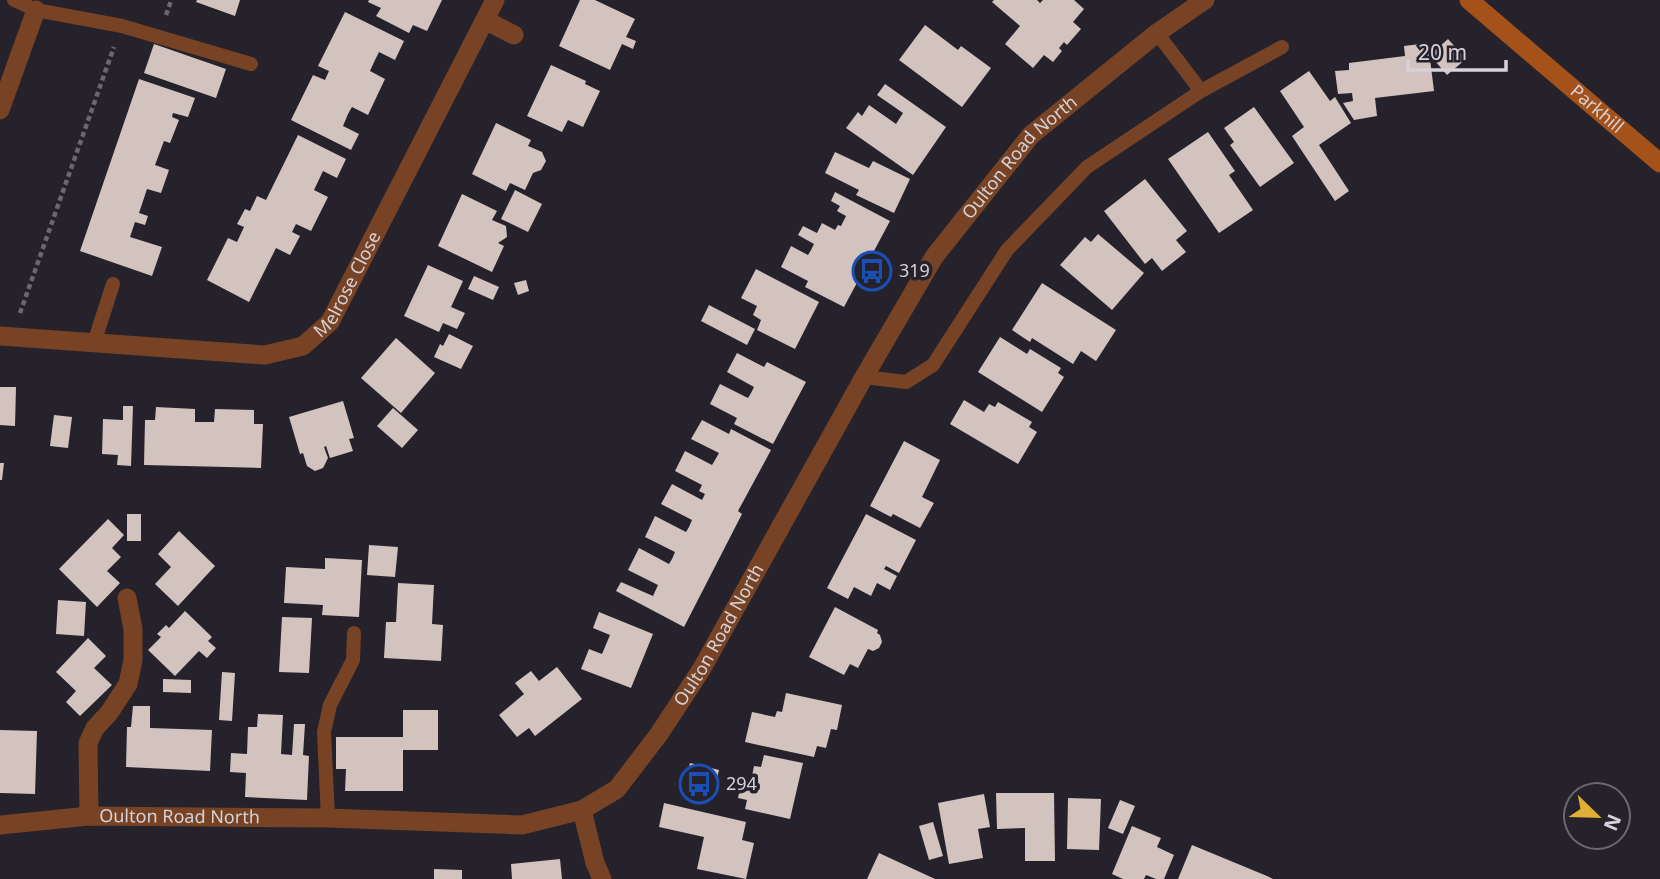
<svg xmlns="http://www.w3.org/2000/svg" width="1660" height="879" viewBox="0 0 1660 879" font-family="'Noto Sans',sans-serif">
  <rect width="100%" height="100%" fill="#25222c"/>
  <g fill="#d3c3bf">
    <path d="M197,0H240L235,16L196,2Z"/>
    <path d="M369,0H442L427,31L413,25L409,33L376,16L381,8L368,2Z"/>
    <path d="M580,0H595L635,19L626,37L636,41L633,49L622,44L610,70L559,46Z"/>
    <path d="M994,0H1037L1040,3L1043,0H1074L1084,9L1073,22L1081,29L1067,45L1064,42L1059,48L1062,51L1053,62L1044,55L1033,68L1005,44L1020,26L992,2Z"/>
    <path d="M345,12L404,41L395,60L379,52L375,60L370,71L385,79L368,115L352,107L348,114L343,126L359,134L351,150L291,120L313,75L325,80L329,71L318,66Z"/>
    <path d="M925,25L958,50L961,46L991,68L962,107L899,60Z"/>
    <path d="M1448,39L1466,59L1447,75L1430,55Z"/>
    <path d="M1428,43L1434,91L1375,98L1377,116L1354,120L1343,103L1353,101L1352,93L1338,94L1335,71L1349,70V63L1405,56L1404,46Z"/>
    <path d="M154,44L226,69L216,98L144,73Z"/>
    <path d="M551,65L586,81L585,84L600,91L583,127L568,120L562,132L527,116Z"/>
    <path d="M1309,71L1330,101L1335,97L1351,123L1319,145L1349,191L1335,201L1292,136L1304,127L1280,91Z"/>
    <path d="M139,79L195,98L188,117L173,113L172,117L179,120L170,143L164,141L155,165L169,170L161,193L147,189L139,213L148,216L145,225L135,222L130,237L162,247L152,276L80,251Z"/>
    <path d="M885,84L946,127L913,175L846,128L858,112L862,116L869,105L896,124L903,113L877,95Z"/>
    <path d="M1254,107L1294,163L1260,187L1230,145L1234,142L1224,128Z"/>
    <path d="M496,123L531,140L528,146L542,152L546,161L541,170L533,173L525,190L510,183L506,191L472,174Z"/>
    <path d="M1208,132L1235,171L1229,175L1253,210L1219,233L1168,159Z"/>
    <path d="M298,135L346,159L337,178L323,171L314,190L328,197L311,231L296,224L292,232L300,236L290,255L276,248L249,302L207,280L228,238L237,242L244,227L237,224L245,209L250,211L257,196L266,200Z"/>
    <path d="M835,152L869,168L873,161L910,179L894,213L856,195L859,190L825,173Z"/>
    <path d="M1145,179L1187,231L1176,240L1186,252L1162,271L1152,258L1145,264L1104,211Z"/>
    <path d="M515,190L542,204L528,232L501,219Z"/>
    <path d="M835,192L890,221L844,307L805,287L808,281L781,267L791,246L808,255L811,250L814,244L798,235L803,226L817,233L822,223L835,230L838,225L841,226L846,216L837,211L840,206L831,201Z"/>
    <path d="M462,194L497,211L492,220L506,226L507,237L498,243L504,246L492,272L438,246Z"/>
    <path d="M1098,234L1144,273L1112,310L1060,265L1085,237L1091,242Z"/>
    <path d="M428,265L463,281L451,307L465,313L457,329L443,323L439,332L404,316Z"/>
    <path d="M756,269L819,302L795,349L757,330L761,320L753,315L757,306L741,298Z"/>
    <path d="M474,276L499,287L493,300L468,289Z"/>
    <path d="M526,280L529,291L518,295L514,283Z"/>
    <path d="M1042,283L1116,330L1096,361L1081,351L1073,364L1032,338L1030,342L1012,330Z"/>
    <path d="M709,305L755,329L747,345L701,321Z"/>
    <path d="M449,334L473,346L461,369L434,357L440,344L443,346Z"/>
    <path d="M1000,337L1027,354L1030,349L1061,368L1058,373L1064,377L1042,412L978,372Z"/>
    <path d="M396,338L435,373L401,413L361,378Z"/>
    <path d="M737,353L764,367L767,362L806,382L773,444L734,424L737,418L710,404L720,384L748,398L751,393L754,387L727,372Z"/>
    <path d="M0,387H16L15,426L0,425Z"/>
    <path d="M964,400L984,412L989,404L995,407L998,402L1032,422L1029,427L1037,432L1018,464L950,424Z"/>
    <path d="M343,401L354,438L349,439L353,451L330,458L326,446L324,447L328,458L323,468L315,471L307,466L303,453L300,454L289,417Z"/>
    <path d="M123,406H133L131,466L117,465L118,455L102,454L103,419L123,420Z"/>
    <path d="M156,407L195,409V422H214L215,409L254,410V424H263L261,468L144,465L145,420H155Z"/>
    <path d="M393,408L418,430L402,448L377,426Z"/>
    <path d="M54,415L72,417L68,448L50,446Z"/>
    <path d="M702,420L729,434L731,429L771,450L738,511L742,514L684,627L616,591L621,582L653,596L658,585L628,570L639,548L669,564L672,559L675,552L645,537L655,516L686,532L689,527L692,520L661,504L672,484L702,500L705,494L699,491L702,485L675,471L685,451L712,465L715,460L719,453L691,439Z"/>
    <path d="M904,441L940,460L922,497L934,503L920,528L893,514L891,517L870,506Z"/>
    <path d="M0,463H4L2,480H0Z"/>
    <rect x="127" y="514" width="14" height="27"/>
    <path d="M866,514L916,540L899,573L886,566L884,569L897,576L890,590L877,583L871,596L854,587L848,599L827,588Z"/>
    <path d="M108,519L124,535L112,548L121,557L107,571L120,583L97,607L59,569Z"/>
    <path d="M179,531L215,566L178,606L155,584L171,567L158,554Z"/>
    <path d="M369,545L398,547L395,577L367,575Z"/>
    <path d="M325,558L362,560L359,617L322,615L323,605L284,603L286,567L325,569Z"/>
    <path d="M398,583L434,585L432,624L443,625L441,661L384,658L386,622H396Z"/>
    <path d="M58,600L86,602L84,636L56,634Z"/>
    <path d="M835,607L878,630L877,633L880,635L882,642L879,648L873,651L868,649L858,668L850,664L844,675L809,657Z"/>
    <path d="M185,611L212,637L208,641L216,648L207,658L199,651L175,676L148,650L161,637L157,634L166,625L169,628Z"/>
    <path d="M599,612L653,634L631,688L581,669L589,649L602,654L610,635L593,628Z"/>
    <path d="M282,617L312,618L309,673L279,672Z"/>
    <path d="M88,638L106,656L94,668L112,685L80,716L66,702L76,691L56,672Z"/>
    <path d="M557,667L582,699L535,736L529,728L517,737L499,715L524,694L515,683L531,671L539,681Z"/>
    <path d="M222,672L235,673L232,721L219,720Z"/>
    <path d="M163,679L191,680V693L163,692Z"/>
    <path d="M786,693L842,705L837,730L831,729L826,748L817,746L814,757L745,742L752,712L775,717L777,711L782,712Z"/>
    <path d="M133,706H150V728L212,730L210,771L126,767L127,727H131Z"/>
    <path d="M403,710H438V750H403V791H345L346,769H336V737H403Z"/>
    <path d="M258,714L283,715L281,754L292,755L294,724H305L303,755L309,756L307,800L245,797L246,773L230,772L231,753L247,754L248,727H257Z"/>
    <path d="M0,730L37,731L35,794L0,793Z"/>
    <path d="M764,755L803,763L790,819L745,809L747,800L738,798L742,779L751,781L754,766L761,767Z"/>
    <path d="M690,763L719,770L712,799L683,792Z"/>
    <path d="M996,793H1054L1055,861H1025V828L997,829Z"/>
    <path d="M984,794L990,827L978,829L983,858L949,864L938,803Z"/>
    <path d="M1068,798L1101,799L1099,850L1067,849Z"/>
    <path d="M1120,800L1135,806L1123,834L1108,828Z"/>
    <path d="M664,803L746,822L742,840L754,843L746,879L697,869L704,837L659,827Z"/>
    <path d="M933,822L943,856L929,860L919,826Z"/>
    <path d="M1132,826L1161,838L1157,847L1174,855L1164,879H1156L1146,875L1144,879H1123L1112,874Z"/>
    <path d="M1192,845L1267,876L1273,879H1178Z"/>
    <path d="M879,853L935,879H867Z"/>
    <path d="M560,859L562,879H512L511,864Z"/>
    <path d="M434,869L462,870V879H434Z"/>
  </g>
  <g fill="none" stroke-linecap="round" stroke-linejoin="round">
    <g stroke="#6b6871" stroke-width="4.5" stroke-dasharray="5 3.5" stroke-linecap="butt">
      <path d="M166,15L171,1L170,0"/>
      <path d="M20,313L114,47"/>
    </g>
    <g stroke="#774324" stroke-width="14">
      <path d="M14,0L36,10L122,26L251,64"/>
      <path d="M1157,33L1201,91"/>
      <path d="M94,343L113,284"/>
      <path d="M864,377L906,382L933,365L1007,250L1087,167L1201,91L1282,47"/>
      <path d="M328,818L324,732L330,705L353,660L354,633"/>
    </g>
    <g stroke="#774324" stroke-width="19">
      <path d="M485,20L514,35"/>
      <path d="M0,110L36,10"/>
      <path id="s1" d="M0,336L265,355L303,346L330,322L495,0"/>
      <path d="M582,810L595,863L602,879"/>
      <path d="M89,816L88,743L95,728L109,713L128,684L133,660V629L127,598"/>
    </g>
    <path stroke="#774324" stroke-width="19" id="s2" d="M0,825L89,816L328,818L522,825L582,810L617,789L659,734L701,670L864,377L934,257L1031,135L1157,33L1205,0"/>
    <path stroke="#a5521a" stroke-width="19" id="s3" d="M1469,0L1660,163"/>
  </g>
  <defs>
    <symbol id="bus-ring" viewBox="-11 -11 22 22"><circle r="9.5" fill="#25222c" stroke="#1a4fb4" stroke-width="1.5"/><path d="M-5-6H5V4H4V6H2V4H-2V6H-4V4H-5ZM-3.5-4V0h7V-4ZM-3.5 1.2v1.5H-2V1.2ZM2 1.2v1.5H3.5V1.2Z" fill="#1a4fb4"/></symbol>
  </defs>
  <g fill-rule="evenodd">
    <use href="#bus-ring" x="850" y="249" width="44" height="44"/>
    <use href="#bus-ring" x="677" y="762" width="44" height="44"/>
  </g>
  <g text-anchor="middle" stroke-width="7" stroke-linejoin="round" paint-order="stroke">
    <g font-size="18" fill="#d5d2d9" stroke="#25222c">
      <text dy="6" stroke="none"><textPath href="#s3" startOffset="168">Parkhill</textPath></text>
      <text dy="6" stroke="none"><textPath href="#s2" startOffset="1377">Oulton Road North</textPath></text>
      <text dy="6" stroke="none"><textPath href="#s1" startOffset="382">Melrose Close</textPath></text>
      <text dy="6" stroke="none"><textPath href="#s2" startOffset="810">Oulton Road North</textPath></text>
      <text dy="6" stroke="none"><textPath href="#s2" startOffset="180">Oulton Road North</textPath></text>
    </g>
    <g font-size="18" fill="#d5d2d9" stroke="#25222c" text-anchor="start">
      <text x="899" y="277">319</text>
      <text x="726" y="790">294</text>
    </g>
  </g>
  <g transform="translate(1597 816) rotate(113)"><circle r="33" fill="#25222c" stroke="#6b6871" stroke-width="2"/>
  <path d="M0-5L12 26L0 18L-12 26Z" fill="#dfb034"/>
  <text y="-10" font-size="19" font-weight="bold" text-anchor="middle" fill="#d5d2d9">N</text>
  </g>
  <path d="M1408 60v10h98v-10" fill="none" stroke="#d5d2d9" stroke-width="3.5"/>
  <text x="1418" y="60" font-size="21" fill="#d5d2d9" stroke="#25222c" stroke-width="5" paint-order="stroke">20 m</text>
</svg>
